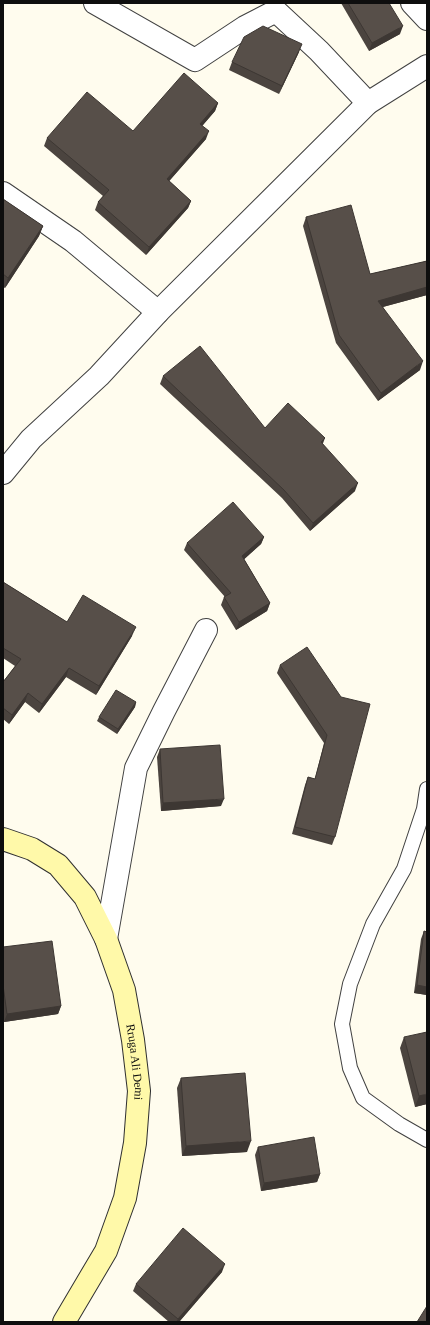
<svg xmlns="http://www.w3.org/2000/svg" width="430" height="1325" viewBox="0 0 430 1325" font-family="'Times New Roman',serif">
  <rect width="100%" height="100%" fill="#fffcee"/>
  <g fill="none" stroke-linecap="round" stroke-linejoin="round">
    <defs>
      <path id="service" d="M427,789L424,809L404,869L373,924L350,984L342,1024L350,1068L363,1098L399,1124L427,1140"/>
      <g id="minor">
        <path d="M95,3L195,60L245,27L276,11L319,51L368,103"/>
        <path d="M412,3L427,19"/>
        <path d="M3,193L73,241L158,312"/>
        <path d="M3,473L31,439L99,376L158,312L368,103L427,66"/>
        <path d="M106,939L136,768L164,711L206,630"/>
      </g>
      <g id="secondary">
        <path id="s1" d="M3,839L32,849L58,865L85,897L106,939L124,990L133,1040L139,1091L135,1143L125,1198L106,1251L64,1322"/>
      </g>
    </defs>
    <use href="#service" stroke="#414141" stroke-width="16"/>
    <use href="#minor" stroke="#414141" stroke-width="24"/>
    <use href="#secondary" stroke="#303030" stroke-width="24"/>
    <use href="#service" stroke="#fff" stroke-width="14"/>
    <use href="#minor" stroke="#fff" stroke-width="22"/>
    <use href="#secondary" stroke="#fff9a9" stroke-width="22"/>
  </g>
  <g fill="#4b443f">
    <path d="M341,3H389L400,34L369,51Z"/>
    <path d="M299,52L279,94L229,70L232,62Z"/>
    <path d="M218,103L215,111L202,126L206,139L169,181L191,201L188,208L146,255L95,210L98,202L103,196L44,146L47,138L133,131Z"/>
    <path d="M3,199L43,226L39,236L5,288L3,287Z"/>
    <path d="M306,217L370,274L427,261V295L383,307L420,370L378,401L336,343L303,226Z"/>
    <path d="M163,376L265,428L323,444L355,491L310,531L282,498L160,384Z"/>
    <path d="M264,537L261,544L244,559L270,603L267,611L236,630L221,605L224,597H225L184,550L187,543Z"/>
    <path d="M3,582L67,622L132,636L96,695L66,677L39,713L25,702L9,724L3,719V682L15,666L3,658Z"/>
    <path d="M280,665L341,697L335,837L332,845L292,834L305,785L308,777L315,779L324,743L277,673Z"/>
    <path d="M136,702L135,707L117,734L97,721L99,717Z"/>
    <path d="M160,749L221,806L161,811L157,757Z"/>
    <path d="M424,931L427,995L414,993L421,939Z"/>
    <path d="M3,947L61,1006L58,1014L4,1022L3,1013Z"/>
    <path d="M404,1037L427,1104L415,1107L400,1048Z"/>
    <path d="M181,1078L247,1152L182,1156L177,1088Z"/>
    <path d="M258,1147L320,1174L317,1182L261,1191L255,1155Z"/>
    <path d="M222,1272L179,1322H169L133,1291L136,1284Z"/>
  </g>
  <g fill="#3d3733">
    <path d="M403,26L400,34L369,51L372,43Z"/>
    <path d="M302,44L299,52L279,94L282,86Z"/>
    <path d="M218,103L215,111L197,132L200,124Z"/>
    <path d="M209,131L206,139L164,187L167,179Z"/>
    <path d="M191,201L188,208L146,255L149,247Z"/>
    <path d="M43,226L39,236L5,288L8,278Z"/>
    <path d="M427,287V295L375,309L378,301Z"/>
    <path d="M423,361L420,370L378,401L381,393Z"/>
    <path d="M325,438L322,446L321,442Z"/>
    <path d="M358,483L355,491L310,531L313,523Z"/>
    <path d="M264,537L261,544L239,564L242,556Z"/>
    <path d="M270,603L267,611L236,630L239,622Z"/>
    <path d="M136,627L132,636L96,695L99,686Z"/>
    <path d="M69,668L66,677L39,713L42,704Z"/>
    <path d="M28,693L25,702L9,724L12,715Z"/>
    <path d="M136,702L135,707L117,734L118,729Z"/>
    <path d="M224,799L221,806L161,811L163,803Z"/>
    <path d="M417,985L427,987V995L414,993Z"/>
    <path d="M61,1006L58,1014L4,1022L7,1014Z"/>
    <path d="M427,1094V1104L415,1107L419,1096Z"/>
    <path d="M251,1141L247,1152L182,1156L186,1146Z"/>
    <path d="M320,1174L317,1182L261,1191L264,1183Z"/>
    <path d="M225,1264L222,1272L179,1322H176L178,1319Z"/>
  </g>
  <g fill="#574f49" stroke="#3d3733">
    <path d="M348,3H389L403,26L372,43Z"/>
    <path d="M263,26L302,44L282,86L232,62L244,37Z"/>
    <path d="M184,73L218,103L200,124L209,131L167,179L191,201L149,247L98,202L109,190L47,138L87,92L133,131Z"/>
    <path d="M3,199L43,226L8,278L3,274Z"/>
    <path d="M351,205L370,274L427,261V287L378,301L423,361L381,393L339,335L306,217Z"/>
    <path d="M200,346L265,428L288,403L325,438L321,442L358,483L313,523L284,490L163,376Z"/>
    <path d="M233,502L264,537L242,556L270,603L239,622L224,597L231,593L187,543Z"/>
    <path d="M3,582L67,622L83,595L136,627L99,686L69,668L42,704L28,693L12,715L3,708V682L21,659L3,648Z"/>
    <path d="M307,647L341,697L370,704L335,837L295,827L308,777L315,779L327,735L280,665Z"/>
    <path d="M116,690L136,702L118,729L99,717Z"/>
    <path d="M220,745L224,799L163,803L160,749Z"/>
    <path d="M424,931L427,932V987L417,985Z"/>
    <path d="M52,941L61,1006L7,1014L3,985V947Z"/>
    <path d="M427,1032V1094L419,1096L404,1037Z"/>
    <path d="M245,1073L251,1141L186,1146L181,1078Z"/>
    <path d="M314,1137L320,1174L264,1183L258,1147Z"/>
    <path d="M183,1228L225,1264L178,1319L136,1284Z"/>
    <path d="M427,1306V1322H417Z"/>
  </g>
  <g text-anchor="middle" stroke-width="4" stroke-linejoin="round" paint-order="stroke">
    <g font-size="12" fill="#0e0e0e" stroke="#fff">
      <text dy="4" stroke="none"><textPath href="#s1" startOffset="277">Rruga Ali Demi</textPath></text>
    </g>
  </g>
  <rect width="430" height="1325" fill="none" stroke="#0e0e0e" stroke-width="8"/>
</svg>
